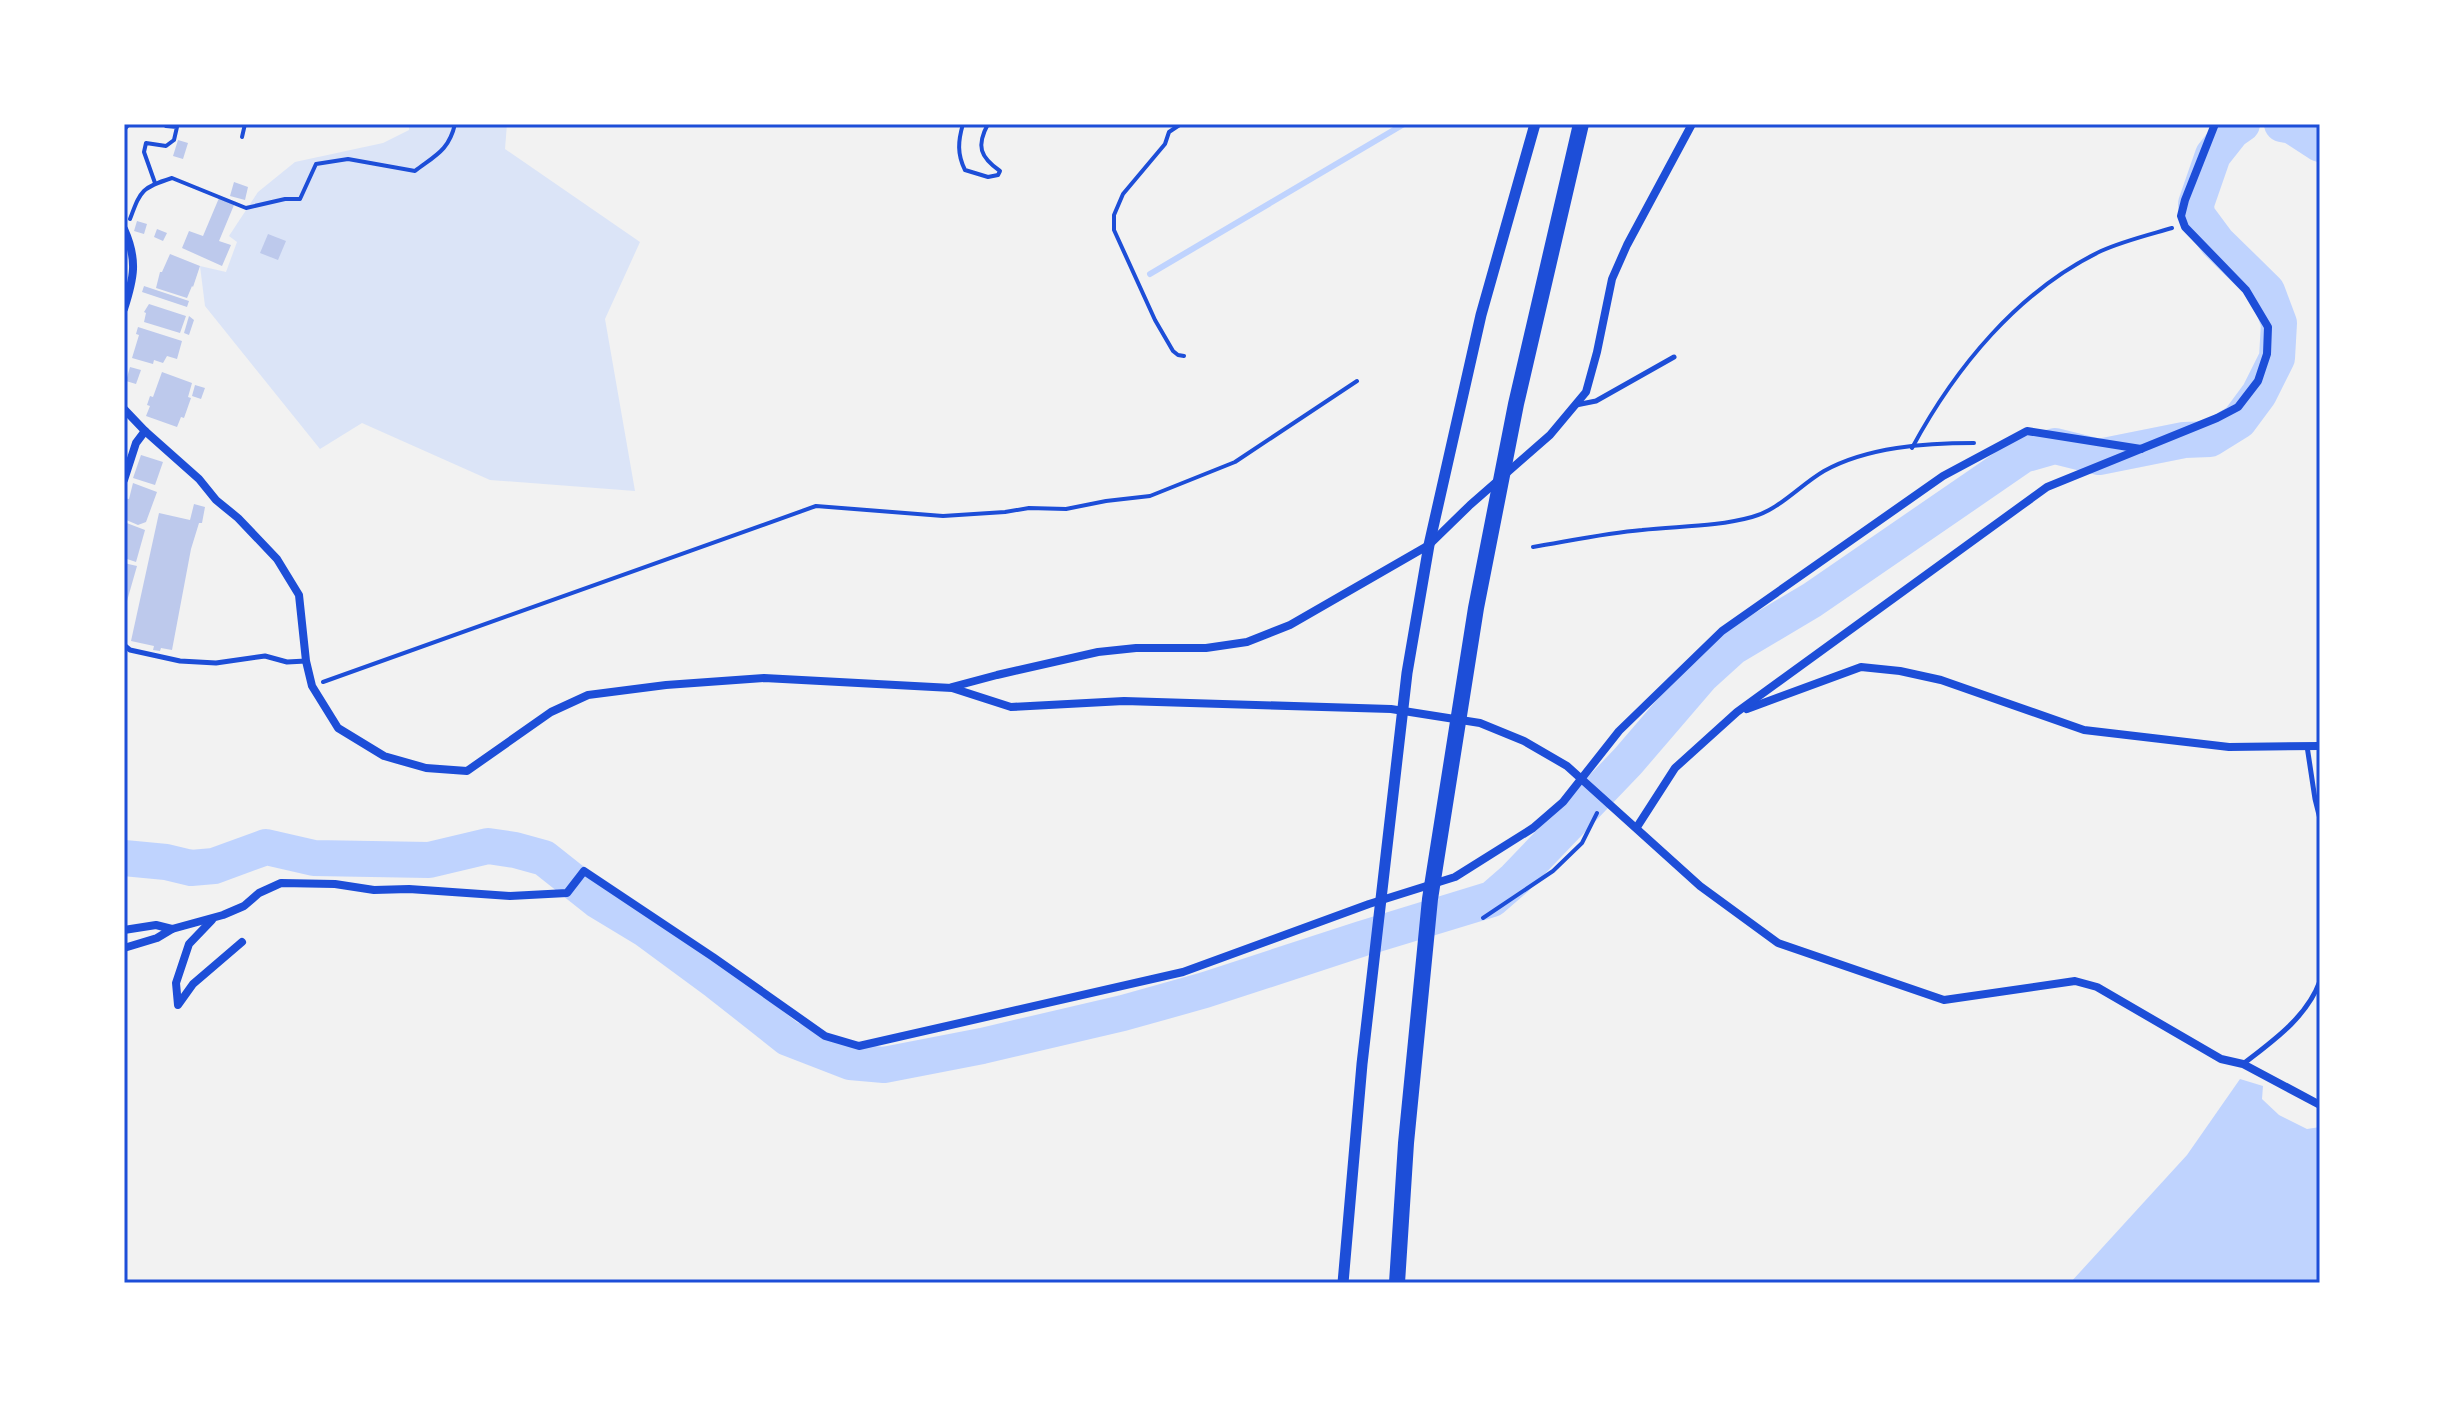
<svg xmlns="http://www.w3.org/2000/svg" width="2444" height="1407" viewBox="0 0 2444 1407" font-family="Montserrat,sans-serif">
  <rect width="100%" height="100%" fill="#f2f2f2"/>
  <path fill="#dbe4f7" d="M409,124H507L505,149L640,242L605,319L635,491L490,480L362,423L320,449L205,306L200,266L226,272L237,242L229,236L258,192L295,162L383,143L409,130Z"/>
  <path fill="#bfd3fe" d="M2240,1079L2263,1086L2262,1099L2279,1115L2307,1129L2320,1127V1283H2070L2187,1155Z"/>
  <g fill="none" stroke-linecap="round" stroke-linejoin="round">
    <path stroke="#bfd3fe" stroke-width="6" d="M1150,274L1404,124"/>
    <g stroke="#bfd3fe" stroke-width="36">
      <path d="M2282,124L2292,126L2320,144"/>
      <path d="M124,858L166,862L191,868L214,866L266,847L314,858L429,860L488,846L515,850L544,858L597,900L645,929L717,982L788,1038L850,1062L884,1065L982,1046L1123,1013L1205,990L1361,939L1492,899L1515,879L1628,761L1701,676L1733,647L1812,600L2023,455L2055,446L2099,457L2184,440L2210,439L2239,421L2259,394L2277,358L2279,323L2267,291L2217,242L2197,215L2196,204L2213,155L2232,131L2242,124"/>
    </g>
  </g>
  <g fill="#bdc9ec">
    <path d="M178,140L188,143L183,159L173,156Z"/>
    <path d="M234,182L248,187L245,200L230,196Z"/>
    <path d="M219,198L234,205L219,241L231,245L222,266L182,248L189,231L203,236Z"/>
    <path d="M137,221L147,224L144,234L134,231Z"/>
    <path d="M157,229L167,233L163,241L154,237Z"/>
    <path d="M268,234L286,241L278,260L260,253Z"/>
    <path d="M170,254L200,266L193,287L192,286L187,298L156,288L160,272H162Z"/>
    <path d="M144,286L189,301L187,307L142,292Z"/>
    <path d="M149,304L186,316L180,333L144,322L146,313L144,312Z"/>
    <path d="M189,316L194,320L189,335L184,333Z"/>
    <path d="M138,327L182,341L177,359L167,356L163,363L154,360L153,364L132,358L139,335L136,334Z"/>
    <path d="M130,367L141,370L136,384L126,381Z"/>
    <path d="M162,372L192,383L188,397L191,398L184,418L181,417L177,427L146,416L150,406L147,405L150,396L153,397Z"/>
    <path d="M195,385L205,388L201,399L192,396Z"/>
    <path d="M141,455L163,462L155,485L133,478Z"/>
    <path d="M133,483L157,492L146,522L138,525L124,519V498L129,499Z"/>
    <path d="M194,504L205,507L202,523H199L191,549L172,650L161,648L160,651L153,650L154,646L131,641L159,513L190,520Z"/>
    <path d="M124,522L145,530L136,562L124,558Z"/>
    <path d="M124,563L137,566L125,608H124Z"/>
  </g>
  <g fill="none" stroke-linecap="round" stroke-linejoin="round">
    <g stroke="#1d4ed8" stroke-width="4">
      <path d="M963,124C958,141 957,154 965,170L988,177L998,175L1000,171C980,157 976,146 988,124"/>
      <path d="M1181,124L1169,132L1165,144L1123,194L1114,215V230L1155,320L1173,351L1178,355L1184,356"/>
      <path d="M1062,125V124"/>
      <path d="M124,130L129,124"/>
      <path d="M242,137L245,124"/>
      <path d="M155,183L144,152L146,143L166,146L174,140L177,127L166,126L165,124"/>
      <path d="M130,219C141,190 141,188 172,178L246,208L285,199H300L316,164L348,159L415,171C436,155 449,150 455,124"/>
      <path d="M1912,448C1955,368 2018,291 2101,251C2123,241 2148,235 2172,228"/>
      <path d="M1533,547C1569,541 1606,533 1642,530C1679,526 1716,527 1752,517C1779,510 1800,485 1824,471C1867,447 1925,443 1974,443"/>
      <path d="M323,682L816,506L943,516L1005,512L1029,508L1066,509L1106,501L1150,496L1235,462L1357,381"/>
      <path d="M1483,918L1553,871L1582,843L1597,813"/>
    </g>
    <g stroke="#1d4ed8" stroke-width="5">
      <path d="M1576,405L1596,401L1674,357"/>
      <path d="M124,645L130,650L180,661L216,663L265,656L287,662L306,661"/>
      <path d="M2307,746L2315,799L2320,819"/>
      <path d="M2243,1064C2273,1041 2307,1017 2320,981"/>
    </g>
    <g stroke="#1d4ed8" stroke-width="8">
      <path d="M124,229C138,260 134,278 124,309"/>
      <path d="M124,409L145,431L199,479L216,500L238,518L277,559L299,595L306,661L312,686L338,728L384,756L426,768L467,771L551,712L588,695L666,685L764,678L952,688L1011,707L1124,701L1391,709L1480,723L1524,741L1567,766L1700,886L1778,943L1944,1000L2075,981L2097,987L2221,1059L2243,1064L2320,1105"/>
      <path d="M124,480L136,443L145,431"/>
      <path d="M952,687L997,675L1098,652L1136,648H1206L1247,642L1290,625L1429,545L1470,505L1550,435L1586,392L1597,352L1612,279L1627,245L1692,124"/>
      <path d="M1747,709L1861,667L1900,671L1941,680L2084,730L2229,747L2320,746"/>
      <path d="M1637,827L1675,768L1737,712L2047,487L2217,418L2238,407L2258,381L2267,354L2268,327L2246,290L2185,227L2181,216L2185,200L2215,124"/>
      <path d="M212,920L189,944L176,983L178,1005L193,984L242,942"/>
      <path d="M172,929L223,915L244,906L259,893L281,883L335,884L374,890L409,889L510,896L567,893L584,871L713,957L825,1036L859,1046L1183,972L1369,904L1455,877L1533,828L1563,802L1619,731L1722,631L1943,476L2027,431L2141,449"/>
      <path d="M124,930L156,925L172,929L157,938L124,948"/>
    </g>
    <path stroke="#1d4ed8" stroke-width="11" d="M1343,1283L1362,1064L1407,673L1429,545L1481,315L1535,124"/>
    <path stroke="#1d4ed8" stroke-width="16" d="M1397,1283L1406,1143L1430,899L1476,608L1516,404L1581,124"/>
  </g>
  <rect width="2444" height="1407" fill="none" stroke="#ffffff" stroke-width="252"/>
  <rect x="126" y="126" width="2192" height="1155" fill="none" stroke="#1d4ed8" stroke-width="3"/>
</svg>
